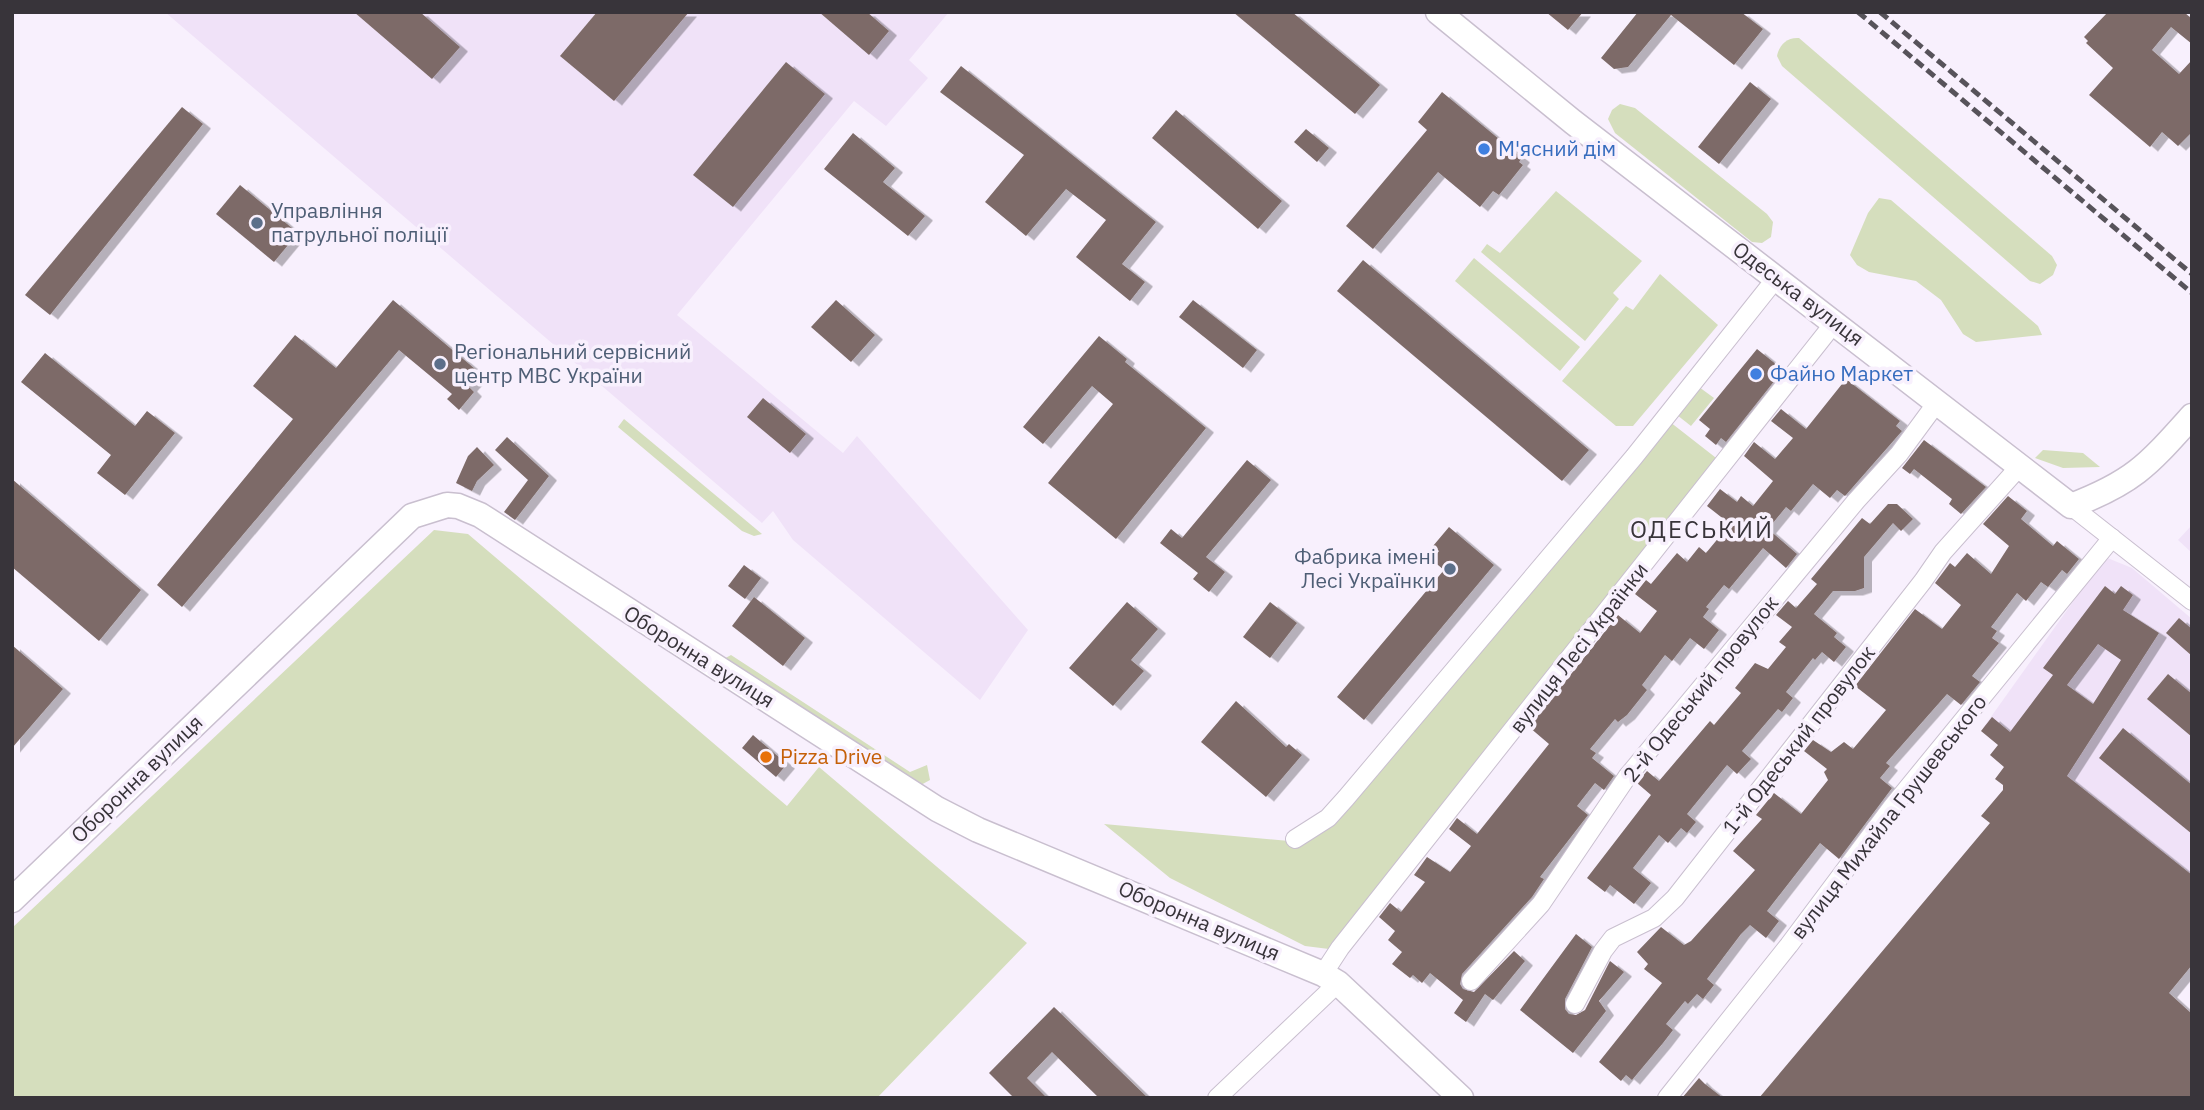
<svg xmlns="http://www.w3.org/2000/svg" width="2204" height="1110" viewBox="0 0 2204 1110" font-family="'IBM Plex Sans',sans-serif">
  <defs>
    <filter id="shadow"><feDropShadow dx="8" dy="4.5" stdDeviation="0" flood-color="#0004"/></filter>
  </defs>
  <rect width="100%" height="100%" fill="#f8f0fd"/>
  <g fill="#f0e2f8">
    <path d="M165,12H949L909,60L928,78L886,126L854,101L677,315L843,453L857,436L1028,630L980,700L793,540L773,511L762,523Z"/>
    <path d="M2192,525V553L2178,540Z"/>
    <path d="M2105,557L2132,568L2192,619V893L1983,728Z"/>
  </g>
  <g fill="#d5debd">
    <path d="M1799,38L2052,256L2057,265L2053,275L2040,284L2030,281L1782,66L1777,56C1779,45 1787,37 1799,38Z"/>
    <path d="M1620,104L1635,108L1767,214L1773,222L1771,237L1762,243L1752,242L1615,133L1608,119L1612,110Z"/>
    <path d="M1556,191L1642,261L1613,293L1619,299L1585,341L1481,252L1487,244L1500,253Z"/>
    <path d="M1879,198L1891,200L2038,326L2042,335L1976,342L1963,334L1941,300L1916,281L1869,272L1857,265L1850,255L1868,213Z"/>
    <path d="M1474,258L1580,347L1560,371L1455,281Z"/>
    <path d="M1660,274L1718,325L1633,426H1616L1562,381L1626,306L1633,310Z"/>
    <path d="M1699,387L1714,398L1691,426L1677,415Z"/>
    <path d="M624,419L762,534L754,536L742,531L618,427Z"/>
    <path d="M1670,422L1720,461L1329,949L1305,946L1170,878L1104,824L1300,842Z"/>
    <path d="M2043,450L2083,453L2100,467L2063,468L2035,458Z"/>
    <path d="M434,530L468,534L787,806L819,767L1027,943L877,1098H12V928Z"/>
    <path d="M731,655L910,772L927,765L930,780L919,786L722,660Z"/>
  </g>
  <g fill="#7d6b68" fill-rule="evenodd" filter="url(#shadow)">
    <path d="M354,12H420L460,47L432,79Z"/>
    <path d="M597,12H689L614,101L560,56Z"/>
    <path d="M819,12H867L889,31L869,55Z"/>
    <path d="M1233,12H1292L1380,85L1355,114Z"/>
    <path d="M1546,12H1583L1568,30Z"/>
    <path d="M1638,12H1741L1763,29L1734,65L1671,15L1628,67L1614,69L1601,58Z"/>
    <path d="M2108,12H2184L2192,19V44L2171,27L2152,50L2179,74L2192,60V132L2178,146L2162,132L2150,147L2089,95L2113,68L2086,43L2088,41L2084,37Z"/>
    <path d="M786,62L825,94L733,207L693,175Z"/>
    <path d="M961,66L1156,222L1122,264L1145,282L1130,301L1076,257L1106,220L1066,189L1026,236L985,202L1024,155L940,92Z"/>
    <path d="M1750,82L1771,99L1719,164L1698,147Z"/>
    <path d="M1442,92L1522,158L1519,162L1523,165L1499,195L1493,191L1480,207L1438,172L1373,249L1346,226L1427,130L1418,122Z"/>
    <path d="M182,107L203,124L50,315L25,295Z"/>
    <path d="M1176,110L1282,201L1258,229L1152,138Z"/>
    <path d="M1306,129L1329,148L1317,162L1294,142Z"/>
    <path d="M853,133L895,168L883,182L925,216L908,236L824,169Z"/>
    <path d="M240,185L298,233L274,262L216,214Z"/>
    <path d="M1363,260L1589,450L1562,481L1337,291Z"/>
    <path d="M393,300L481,374L469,387L474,392L459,410L447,399L452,394L399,350L182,607L157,585L293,419L253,386L295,335L336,368Z"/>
    <path d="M836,300L875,335L851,362L811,327Z"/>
    <path d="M1193,300L1257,350L1243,368L1179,317Z"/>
    <path d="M1099,336L1127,359L1125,362L1206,428L1116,539L1048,483L1113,404L1092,386L1043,444L1023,427Z"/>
    <path d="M1757,349L1783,370L1726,442L1721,438L1716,445L1705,436L1710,429L1699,420Z"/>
    <path d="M45,353L135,426L147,411L175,433L125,495L97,473L111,455L21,382Z"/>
    <path d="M1846,379L1900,421L1896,426L1902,431L1845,496L1837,490L1830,498L1813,484L1791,511L1786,507L1768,529L1797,554L1786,568L1763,548L1729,589L1724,585L1706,607L1709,609L1703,617L1719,630L1704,649L1690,638L1672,661L1665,655L1642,685L1647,690L1627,715L1618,722L1615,719L1590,749L1596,753L1592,758L1614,776L1604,790L1595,783L1577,806L1588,815L1540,877L1544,879L1532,897L1462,974L1460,984L1463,989L1474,992L1514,951L1525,961L1493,1000L1485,994L1466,1022L1454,1013L1463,1000L1430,973L1422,983L1413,975L1410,978L1392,964L1402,952L1388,940L1395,931L1379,917L1390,903L1401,912L1425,882L1414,875L1427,857L1450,872L1471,846L1449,829L1457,818L1477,834L1549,744L1529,727L1618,615L1640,633L1657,611L1635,594L1646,580L1651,584L1677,553L1687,562L1699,547L1706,553L1730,524L1707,506L1720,489L1737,502L1741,496L1753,506L1773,481L1744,456L1754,442L1775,459L1793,438L1771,421L1781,409L1806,429Z"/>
    <path d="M763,398L806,434L790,453L747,417Z"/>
    <path d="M507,437L549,476L515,520L504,512L528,480L495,450Z"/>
    <path d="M1924,440L1986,487L1961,514L1949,504L1952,499L1914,469L1910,474L1902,468Z"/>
    <path d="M477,447L494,465L477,481L472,491L456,483L468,456Z"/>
    <path d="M1247,460L1271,480L1206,557L1225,572L1209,592L1193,579L1198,573L1160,543L1171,529L1182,538Z"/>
    <path d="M12,479L141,590L99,641L12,567Z"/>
    <path d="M2008,496L2027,511L2021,519L2053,546L2057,541L2079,559L2067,574L2062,570L2048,587L2041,582L2026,601L2017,593L1991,627L1997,631L1992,638L1999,643L1972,676L1980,682L1961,705L1947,694L1886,763L1890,766L1880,778L1892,788L1839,859L1820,843L1767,911L1779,921L1766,938L1750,925L1741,934L1707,979L1714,985L1703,999L1697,994L1688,1004L1685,1001L1666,1024L1673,1030L1663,1043L1632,1080L1626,1075L1621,1081L1599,1062L1662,983L1644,969L1648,964L1637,952L1661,927L1684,945L1691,941L1755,870L1733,851L1762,819L1756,815L1774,793L1801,814L1828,780L1824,772L1827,769L1804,751L1813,740L1831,752L1844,742L1853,749L1886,710L1855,686L1915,609L1942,629L1961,605L1935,583L1950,563L1955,567L1967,553L1991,574L2009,546L1983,524Z"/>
    <path d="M1888,504H1897L1913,519L1901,531L1893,523L1864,557V588L1855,591H1833L1814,614L1837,633L1834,637L1846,647L1834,662L1822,652L1815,660L1813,658L1786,692L1793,698L1782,712L1778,709L1742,751L1751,759L1737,774L1727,765L1687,814L1696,822L1687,833L1681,828L1668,843L1659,835L1633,868L1651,883L1634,904L1610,885L1605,892L1587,878L1651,795L1637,783L1647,771L1659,781L1710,721L1714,725L1741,693L1735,688L1755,663L1768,669L1786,647L1779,642L1792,627L1776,615L1788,601L1796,608L1817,584L1811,579L1862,518L1870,524Z"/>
    <path d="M1449,527L1494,565L1364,720L1337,697L1444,570L1432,560L1439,551L1433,546Z"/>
    <path d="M744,565L761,578L745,599L728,586Z"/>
    <path d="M2105,586L2115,594L2121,586L2133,595L2123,610L2159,633L2067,776L2192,875V965L2169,993L2192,1014V1098H1759L1990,823L1981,816L2003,790V785L1995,779L2004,767L1990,755L1998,745L1981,731L1992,717L2010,732L2053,675L2043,668ZM2098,644L2121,660L2093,704L2067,685Z"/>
    <path d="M754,597L805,638L783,666L732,626Z"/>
    <path d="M1127,602L1158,629L1131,660L1144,671L1113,706L1069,668Z"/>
    <path d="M1270,602L1297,623L1270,658L1243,637Z"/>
    <path d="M2179,618L2192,629V656L2166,633Z"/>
    <path d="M12,645L63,689L12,748Z"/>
    <path d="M2168,674L2192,694V737L2147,699Z"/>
    <path d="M1236,701L1286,747L1289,744L1302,755L1266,797L1201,742Z"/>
    <path d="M2123,728L2192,785V834L2099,758Z"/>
    <path d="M753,735L787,764L776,777L742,748Z"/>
    <path d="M1576,934L1592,947L1565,999V1009L1569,1014L1576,1015L1585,1010L1610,961L1624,972L1599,1001L1606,1011L1573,1053L1520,1010Z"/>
    <path d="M1054,1007L1148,1098H1099L1052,1052L1027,1078L1047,1098H1014L989,1073Z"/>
    <path d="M1699,1078L1705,1084L1723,1098H1682Z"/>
  </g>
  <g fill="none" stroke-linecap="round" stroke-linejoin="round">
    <defs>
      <g id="street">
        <path d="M2071,506L2192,601"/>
        <path d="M1295,839L1328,818L1346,798L1634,457L1777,277"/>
        <path d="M1323,974L1340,948L1835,322"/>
        <path d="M1471,981L1541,904L1627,777L1856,501L1899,454L1938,401"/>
        <path d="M1575,1004L1603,951L1613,938L1654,918L1675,898L1923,581L1943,552L2020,466"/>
        <path d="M1217,1098L1338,983"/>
        <path d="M1667,1098L1789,945L1893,806L2112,538"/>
      </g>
      <g id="secondary">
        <path d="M1438,12L1573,122L2071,506C2134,482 2148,465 2192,416"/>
        <path d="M12,900L412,516L447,505L458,506L480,515L937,809L978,830L1323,974L1338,983L1461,1098"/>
      </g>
    </defs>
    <use href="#street" stroke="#c9bfcf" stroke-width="20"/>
    <use href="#secondary" stroke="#c9bfcf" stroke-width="27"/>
    <use href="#street" stroke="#fff" stroke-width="18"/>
    <use href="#secondary" stroke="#fff" stroke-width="24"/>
    <g stroke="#57535a" stroke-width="5" stroke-dasharray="10 5" stroke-linecap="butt">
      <path d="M1858,12L2192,293"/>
      <path d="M1880,12L2192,274"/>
    </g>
  </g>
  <g fill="#3f7fe0" stroke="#f8f0fd" stroke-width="2.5">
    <circle cx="1484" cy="149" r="7"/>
    <circle cx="1756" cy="374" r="7"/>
  </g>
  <g fill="#5c6f8a" stroke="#f8f0fd" stroke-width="2.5">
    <circle cx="257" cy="223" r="7"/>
    <circle cx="440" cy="364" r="7"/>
    <circle cx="1450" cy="569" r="7"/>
  </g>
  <circle fill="#e8710a" stroke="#f8f0fd" stroke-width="2.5" cx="766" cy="757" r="7"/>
  <g text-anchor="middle" stroke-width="7" stroke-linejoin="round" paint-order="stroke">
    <g font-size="21" fill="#366cbe" stroke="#f8f0fd" text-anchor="start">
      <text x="1498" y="156">М'ясний дім</text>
      <text x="1770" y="381">Файно Маркет</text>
    </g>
    <g font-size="21" fill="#4e5e75" stroke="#f8f0fd" text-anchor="start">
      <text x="271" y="218">Управління<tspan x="271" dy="24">патрульної поліції</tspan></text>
      <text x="454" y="359">Регіональний сервісний<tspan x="454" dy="24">центр МВС України</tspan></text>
      <text x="1436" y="564" text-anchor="end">Фабрика імені<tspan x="1436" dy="24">Лесі Українки</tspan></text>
    </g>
    <g font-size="21" fill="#38343a" stroke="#f8f0fd">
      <text transform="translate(1798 294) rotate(37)" y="7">Одеська вулиця</text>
      <text transform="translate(1579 648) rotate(-52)" y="7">вулиця Лесі Українки</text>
      <text transform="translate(699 657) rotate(32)" y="7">Оборонна вулиця</text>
      <text transform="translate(1701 689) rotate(-51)" y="7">2-й Одеський провулок</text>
      <text transform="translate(1799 740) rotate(-52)" y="7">1-й Одеський провулок</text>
      <text transform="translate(137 779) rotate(-44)" y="7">Оборонна вулиця</text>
      <text transform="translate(1889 817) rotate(-52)" y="7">вулиця Михайла Грушевського</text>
      <text transform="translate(1199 921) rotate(23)" y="7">Оборонна вулиця</text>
    </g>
    <g font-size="21" fill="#c56008" stroke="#f8f0fd" text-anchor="start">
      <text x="780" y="764">Pizza Drive</text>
    </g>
    <g font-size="24" letter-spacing="2" fill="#38343a" stroke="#f8f0fd">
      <text x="1702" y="538">ОДЕСЬКИЙ</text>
    </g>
  </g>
  <rect width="2204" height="1110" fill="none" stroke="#38343a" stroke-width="28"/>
</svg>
